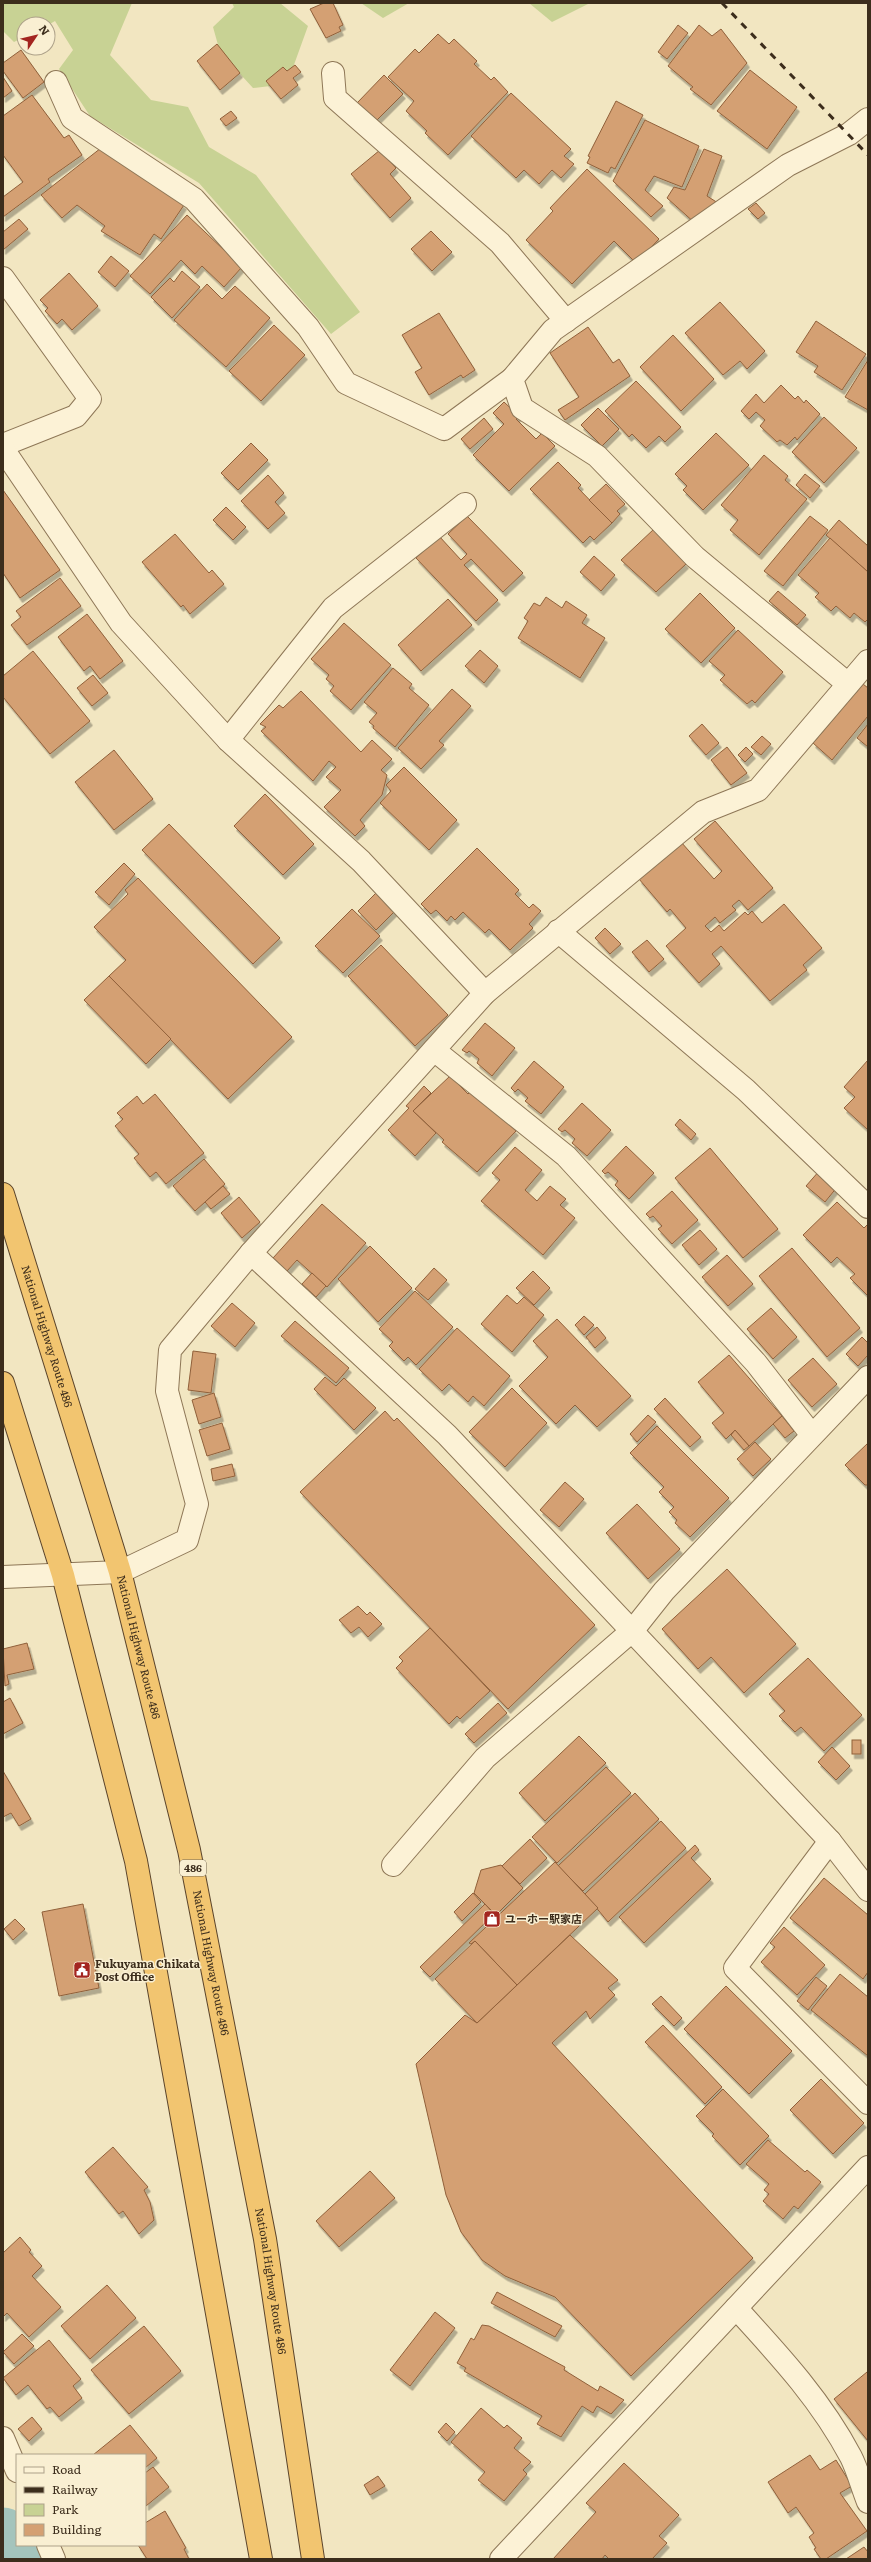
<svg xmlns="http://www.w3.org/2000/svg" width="871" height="2562" viewBox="0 0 871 2562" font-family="Literata,'Noto Sans JP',serif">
  <defs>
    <filter id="shadow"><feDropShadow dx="2.5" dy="4.5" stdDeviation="0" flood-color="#0004"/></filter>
  </defs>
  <rect width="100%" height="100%" fill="#f2e6c1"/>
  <g fill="#c8d294">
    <path d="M3,3H132L110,55L151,100L188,107L209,147L256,175L360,312L331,334L199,183L90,116L59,69L73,50L55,21L48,25L24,24V37L14,42L3,31Z"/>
    <path d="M232,3H280L308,26L287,84L253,88L220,52L213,27L234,7Z"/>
    <path d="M361,3H409L383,18Z"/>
    <path d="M529,3H590L552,22Z"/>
  </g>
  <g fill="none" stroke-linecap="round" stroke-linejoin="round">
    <path stroke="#a4c4bc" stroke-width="57" d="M3,2536L13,2559"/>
  </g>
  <g fill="#d4a073" stroke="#90603a" filter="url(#shadow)">
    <path d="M324,3H333L343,25L339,27L341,31L326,38L310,9Z"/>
    <path d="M678,25L688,33L667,59L658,52Z"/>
    <path d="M699,25L712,36L721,29L747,63L711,105L690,89L693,87L668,66Z"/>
    <path d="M438,34L449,44L454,39L477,61L474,64L491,80L494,77L508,92L448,155L425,133L427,131L406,111L414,101L388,77L415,49L419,53Z"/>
    <path d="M217,44L240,73L220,90L197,61Z"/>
    <path d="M21,50L44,82L23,98L3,71V63Z"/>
    <path d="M295,65L301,72L293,78L298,85L281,99L266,81L283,67L287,71Z"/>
    <path d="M750,70L797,107L767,149L717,111Z"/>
    <path d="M384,75L403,94L376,121L357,103Z"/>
    <path d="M3,77L12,91L3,98Z"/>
    <path d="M511,93L571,149L564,156L574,164L561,178L552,170L539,184L524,170L516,178L471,136Z"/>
    <path d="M32,95L64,138L69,135L82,155L48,179L50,182L3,217V197L23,182L3,155V116Z"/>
    <path d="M616,101L643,115L615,169L611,167L608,173L587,163L590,157L588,156Z"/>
    <path d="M231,111L237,118L226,126L220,119Z"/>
    <path d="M645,120L699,146L682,187L654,176L645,190L663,206L651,217L613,181Z"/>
    <path d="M101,148L184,205L161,239L154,234L140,255L101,231L105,226L77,205L62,218L41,195Z"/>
    <path d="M704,149L722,156L707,196L718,203L696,224L667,198L674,187L685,190Z"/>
    <path d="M380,150L396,168L390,174L411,198L390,218L351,174Z"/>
    <path d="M587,169L659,239L636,263L614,241L572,284L526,240L553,211L550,208Z"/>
    <path d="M756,203L765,213L758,219L748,209Z"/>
    <path d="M187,215L242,267L224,287L202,266L195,274L181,260L150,294L130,276Z"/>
    <path d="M19,219L28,229L3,250V232Z"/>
    <path d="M431,231L452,252L432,271L411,249Z"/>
    <path d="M111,256L129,271L115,287L98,272Z"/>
    <path d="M182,271L200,287L172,318L151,297L170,278L174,282Z"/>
    <path d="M69,273L98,306L72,330L62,319L57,324L45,311L48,308L40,300Z"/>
    <path d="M207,284L222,299L235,286L270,318L226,367L174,320Z"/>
    <path d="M720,302L765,351L747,369L740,361L723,375L685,333Z"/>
    <path d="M439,313L475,370L463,378L461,375L429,395L415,372L422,368L402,335Z"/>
    <path d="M816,321L866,354L842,390L814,372L818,366L796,352Z"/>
    <path d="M274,325L305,355L261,401L229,371Z"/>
    <path d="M588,327L613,363L619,359L630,376L565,420L558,410L579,397L550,353Z"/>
    <path d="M673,335L714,379L681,411L640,367Z"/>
    <path d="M868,360V410L845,397Z"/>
    <path d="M636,381L681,427L665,442L659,436L646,448L632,434L629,437L605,411Z"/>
    <path d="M781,385L795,399L798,396L804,403L806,400L820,414L797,440L795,437L787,445L780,440L777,442L760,426L765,420L756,412L749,419L741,411L756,394L764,403Z"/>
    <path d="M504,402L519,416L516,419L536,439L542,433L555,446L509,491L473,455L504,424L493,413Z"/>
    <path d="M598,408L619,429L602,446L581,425Z"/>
    <path d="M824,417L857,448L824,483L792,452Z"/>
    <path d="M484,418L493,429L470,449L461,439Z"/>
    <path d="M716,433L749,465L703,510L683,490L687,486L675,474Z"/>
    <path d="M251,443L268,460L238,490L221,473Z"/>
    <path d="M764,455L788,476L785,480L807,499L759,555L730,530L738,520L721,505Z"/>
    <path d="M558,462L581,485L578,488L612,523L594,540L590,536L583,543L530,489Z"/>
    <path d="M805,474L820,486L810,498L796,485Z"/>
    <path d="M268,475L284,493L275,502L285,513L268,529L241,501Z"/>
    <path d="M606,484L625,504L617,511L620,514L612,523L589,500Z"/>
    <path d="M3,490L60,570L20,598L3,573Z"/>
    <path d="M226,507L246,527L233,540L213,520Z"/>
    <path d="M467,516L523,573L503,592L471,559L464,565L498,600L476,621L416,558L439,536L461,560L467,554L448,534Z"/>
    <path d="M810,516L828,530L783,586L764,571Z"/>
    <path d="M839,520L868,546V572L826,535Z"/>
    <path d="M654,529L686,564L656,592L621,560Z"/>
    <path d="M175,534L209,573L212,570L224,584L190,614L183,605L181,607L142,562Z"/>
    <path d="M830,538L868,572V619L865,622L854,613L850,618L836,606L831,611L815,597L819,593L798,575Z"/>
    <path d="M594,556L615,575L601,591L580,572Z"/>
    <path d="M60,578L81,606L27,645L11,625L21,617L16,611Z"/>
    <path d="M778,591L806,615L797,625L769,601Z"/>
    <path d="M700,593L735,628L701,663L665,629Z"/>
    <path d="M546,597L562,608L566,601L587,615L582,623L605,638L580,678L518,638L528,621L524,618L534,603L540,606Z"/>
    <path d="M448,599L472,625L421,671L398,645Z"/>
    <path d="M87,614L123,661L100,679L90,666L84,671L58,637Z"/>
    <path d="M344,623L391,665L351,710L330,691L334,686L326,679L329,675L311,659Z"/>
    <path d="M738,630L783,672L755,703L752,700L747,704L720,680L725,675L709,661Z"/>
    <path d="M480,650L498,666L484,683L465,666Z"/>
    <path d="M33,651L90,721L50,754L3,697V676Z"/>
    <path d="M393,668L412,684L409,688L429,705L395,747L373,728L374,726L369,722L377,713L364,702Z"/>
    <path d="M93,675L108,693L92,706L77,688Z"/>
    <path d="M863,684L868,688V716L832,760L813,743Z"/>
    <path d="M452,689L471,706L439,741L444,745L421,769L398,748Z"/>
    <path d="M301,691L361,752L372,740L392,759L381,770L387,775L382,795L360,820L365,826L355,836L324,807L341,790L326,777L336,767L329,761L313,781L261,731L266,727L260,724L279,705L283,708Z"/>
    <path d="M702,724L719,743L706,755L689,736Z"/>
    <path d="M868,724V747L857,738Z"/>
    <path d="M762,736L771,744L761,755L751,747Z"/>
    <path d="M727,747L747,773L731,785L711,760Z"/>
    <path d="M746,747L753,754L745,762L738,755Z"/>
    <path d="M114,750L153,799L114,830L75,782Z"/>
    <path d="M404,767L457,820L429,850L380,803L391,791L386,785Z"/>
    <path d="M265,794L314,844L283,875L234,826Z"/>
    <path d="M715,821L773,888L748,910L739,900L732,906L736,910L720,923L715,917L705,926L711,932L719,925L724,931L745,912L748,915L752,911L762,923L784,904L822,948L803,965L807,970L770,1001L721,946L712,954L720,964L699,983L666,946L686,928L670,909L667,912L639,879L681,842L714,879L722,871L694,839Z"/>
    <path d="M169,824L280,938L253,964L142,850Z"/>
    <path d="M477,848L519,890L515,894L529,908L533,904L541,911L529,924L533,928L510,950L489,929L485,933L463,912L455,920L451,916L447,921L436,910L431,914L421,904Z"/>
    <path d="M124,863L135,874L109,905L95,892Z"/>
    <path d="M138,878L292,1037L228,1099L109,976L126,960L94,927L128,894L125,890Z"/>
    <path d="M377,892L395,911L376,930L358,911Z"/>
    <path d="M352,909L380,936L343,973L315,946Z"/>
    <path d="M605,928L621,944L610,954L595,938Z"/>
    <path d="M647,940L664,959L649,972L632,952Z"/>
    <path d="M381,945L448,1015L415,1046L348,976Z"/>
    <path d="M109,976L171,1039L146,1064L84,1000Z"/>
    <path d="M485,1023L515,1048L492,1076L477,1063L479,1059L469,1051L467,1053L462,1050Z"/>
    <path d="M868,1060V1130L844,1108L855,1097L844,1087Z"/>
    <path d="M534,1061L564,1087L541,1114L525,1101L528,1098L518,1089L515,1092L511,1088Z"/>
    <path d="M450,1076L468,1094L471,1091L483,1100L516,1131L477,1172L442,1142L444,1140L413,1111Z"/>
    <path d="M424,1086L431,1093L413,1111L436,1133L415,1156L388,1130L409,1108L406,1106Z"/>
    <path d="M155,1094L204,1153L166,1184L156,1172L150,1177L134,1158L139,1154L115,1126L123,1119L117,1113L137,1096L143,1104Z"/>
    <path d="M582,1103L611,1130L587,1156L572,1143L575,1139L565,1130L562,1132L558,1129Z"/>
    <path d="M680,1119L696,1134L691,1140L675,1125Z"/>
    <path d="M626,1146L654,1173L629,1199L615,1185L618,1181L608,1172L605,1174L602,1171Z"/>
    <path d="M515,1147L542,1170L525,1190L537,1201L550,1186L566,1199L560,1205L575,1218L543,1255L481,1201L500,1180L492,1173Z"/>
    <path d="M710,1148L778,1229L743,1258L675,1178Z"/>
    <path d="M204,1159L225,1184L195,1211L173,1186Z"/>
    <path d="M820,1170L838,1186L825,1202L806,1186Z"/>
    <path d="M223,1186L230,1194L211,1209L205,1202Z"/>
    <path d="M672,1191L698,1220L672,1244L658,1229L662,1226L653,1216L650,1218L646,1214Z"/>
    <path d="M239,1197L260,1222L242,1238L221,1213Z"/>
    <path d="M837,1202L864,1228L868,1224V1296L850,1278L855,1274L837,1257L831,1263L803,1235Z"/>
    <path d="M322,1204L366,1243L327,1287L297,1260L287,1271L273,1258Z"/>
    <path d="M700,1230L717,1249L699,1265L682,1245Z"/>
    <path d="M370,1246L412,1288L378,1322L338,1279Z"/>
    <path d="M792,1248L860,1328L827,1357L759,1276Z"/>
    <path d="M727,1255L753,1284L728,1306L702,1277Z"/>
    <path d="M434,1268L447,1280L428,1300L415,1289Z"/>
    <path d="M533,1271L550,1288L534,1305L516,1288Z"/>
    <path d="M312,1273L326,1286L316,1297L302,1284Z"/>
    <path d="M415,1291L453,1327L416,1365L408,1357L404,1361L389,1346L393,1342L379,1329Z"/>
    <path d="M507,1295L517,1304L524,1297L544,1315L512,1352L481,1324Z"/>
    <path d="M232,1303L255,1323L235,1347L211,1326Z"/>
    <path d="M771,1308L797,1337L773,1359L747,1329Z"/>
    <path d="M584,1316L594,1325L584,1335L575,1325Z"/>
    <path d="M557,1319L631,1396L597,1427L575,1405L556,1424L519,1386L548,1357L533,1341Z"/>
    <path d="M295,1321L349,1368L336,1383L281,1336Z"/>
    <path d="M597,1327L606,1338L595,1348L586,1337Z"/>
    <path d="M457,1328L510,1376L484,1406L473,1396L468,1402L449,1384L442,1391L419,1369Z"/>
    <path d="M862,1337L868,1343V1355L858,1366L846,1354Z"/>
    <path d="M193,1351L216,1354L211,1393L188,1390Z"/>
    <path d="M729,1355L782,1416L749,1446L735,1430L726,1439L712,1423L724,1413L698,1382Z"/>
    <path d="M813,1358L837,1384L812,1407L788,1380Z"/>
    <path d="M325,1377L336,1386L344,1378L376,1408L354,1430L314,1389Z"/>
    <path d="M512,1388L547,1423L505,1467L469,1432Z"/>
    <path d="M214,1393L221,1417L199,1424L192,1400Z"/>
    <path d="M665,1398L701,1437L690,1447L654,1409Z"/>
    <path d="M385,1411L394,1421L397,1418L595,1625L508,1709L300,1492Z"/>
    <path d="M648,1415L656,1422L637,1442L630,1434Z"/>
    <path d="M782,1416L794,1431L785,1438L773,1424Z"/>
    <path d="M222,1423L230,1449L207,1456L199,1430Z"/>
    <path d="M657,1426L729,1498L690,1537L675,1523L677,1520L669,1512L674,1507L659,1492L664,1487L630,1453Z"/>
    <path d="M735,1430L749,1446L744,1450L731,1435Z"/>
    <path d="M755,1442L771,1459L753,1476L737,1459Z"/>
    <path d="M868,1443V1485H865L845,1465Z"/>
    <path d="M232,1464L235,1476L213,1481L211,1469Z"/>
    <path d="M565,1482L584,1499L559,1527L540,1510Z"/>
    <path d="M637,1504L680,1549L648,1579L606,1533Z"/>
    <path d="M727,1569L796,1644L744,1693L711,1657L698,1669L662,1629Z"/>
    <path d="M358,1606L367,1615L370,1612L382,1624L368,1637L359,1627L351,1633L339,1620Z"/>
    <path d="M430,1628L490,1691L460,1719L457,1716L449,1724L396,1668L403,1661L399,1657Z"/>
    <path d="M27,1643L34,1669L7,1675L9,1684L5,1686L3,1649Z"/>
    <path d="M808,1658L862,1715L824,1751L801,1727L795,1732L779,1716L785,1711L769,1694Z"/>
    <path d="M10,1698L23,1723L3,1734V1702Z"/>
    <path d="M498,1703L507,1713L474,1743L465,1734Z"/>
    <path d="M579,1736L606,1763L545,1821L519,1793Z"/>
    <rect x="852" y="1740" width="9" height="14"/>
    <path d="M832,1747L850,1766L836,1780L818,1762Z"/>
    <path d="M606,1767L631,1793L557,1863L532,1837Z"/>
    <path d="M3,1771L31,1819L19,1826L11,1813L3,1817Z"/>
    <path d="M635,1793L659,1819L583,1891L558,1866Z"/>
    <path d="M661,1821L686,1848L608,1922L585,1894Z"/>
    <path d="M530,1839L547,1858L520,1884L502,1866Z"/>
    <path d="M695,1845L699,1850L691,1858L711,1879L644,1943L619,1917Z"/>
    <path d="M555,1862L598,1908L517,1985L475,1941L471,1944L469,1943Z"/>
    <path d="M501,1865L523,1888L496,1915L474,1893L481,1870Z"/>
    <path d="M824,1878L868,1915V1972L863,1979L790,1918Z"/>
    <path d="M473,1893L481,1902L462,1921L454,1912Z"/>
    <path d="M83,1904L99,1988L59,1996L42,1912Z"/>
    <path d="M485,1904L494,1914L430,1977L420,1967Z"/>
    <path d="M15,1919L25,1929L13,1940L4,1929Z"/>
    <path d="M784,1927L825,1965L797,1995L761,1962L775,1947L770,1943Z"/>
    <path d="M570,1935L618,1980L608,1988L615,1995L590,2019L586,2011L552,2043L753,2258L631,2376L555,2297L505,2276L482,2260L461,2232L446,2195L416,2064L465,2015L477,2023Z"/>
    <path d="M475,1941L517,1985L477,2023L435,1979Z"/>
    <path d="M840,1974L868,1997V2056L811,2010Z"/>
    <path d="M816,1977L827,1986L808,2010L797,2001Z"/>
    <path d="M726,1986L792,2051L749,2094L684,2029Z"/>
    <path d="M661,1996L682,2018L674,2026L652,2004Z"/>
    <path d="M663,2025L722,2087L705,2104L645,2042Z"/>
    <path d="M821,2079L864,2123L833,2154L790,2110Z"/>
    <path d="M723,2089L769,2136L740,2165L712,2136L714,2134L696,2116Z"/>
    <path d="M768,2140L805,2172L807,2170L821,2182L798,2209L794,2206L783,2219L763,2201L769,2194L764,2190L769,2184L746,2164Z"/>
    <path d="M113,2147L148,2187L144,2190L150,2202L154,2220L139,2234L123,2211L119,2214L85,2172Z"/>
    <path d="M370,2171L395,2198L339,2247L316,2221Z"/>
    <path d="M20,2237L31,2250L29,2252L42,2266L32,2276L61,2307L29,2337L7,2313L3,2317V2253Z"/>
    <path d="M107,2285L136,2318L90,2359L61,2326Z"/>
    <path d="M497,2292L562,2326L555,2337L491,2303Z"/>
    <path d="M435,2312L455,2328L410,2386L390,2370Z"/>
    <path d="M482,2325L489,2326L565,2367L564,2370L598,2391L600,2386L624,2400L611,2414L597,2406L593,2413L582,2406L561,2437L537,2424L542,2416L464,2371L466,2368L457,2363L471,2338L474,2340Z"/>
    <path d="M144,2326L181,2371L129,2414L91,2370Z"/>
    <path d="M22,2334L34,2346L14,2364L3,2352Z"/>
    <path d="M49,2340L81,2379L73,2386L82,2398L59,2417L50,2407L47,2409L28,2385L16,2395L3,2378Z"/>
    <path d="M867,2372L868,2373V2441L834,2399Z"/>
    <path d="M481,2408L504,2428L507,2425L522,2438L514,2448L531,2462L523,2470L527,2474L504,2501L478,2480L485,2472L451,2442Z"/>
    <path d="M32,2417L42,2429L29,2441L18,2429Z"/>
    <path d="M446,2423L455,2432L447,2441L438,2432Z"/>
    <path d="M130,2425L157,2458L145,2468V2455H93Z"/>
    <path d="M810,2455L820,2470L836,2460L852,2486L840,2493L867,2531L826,2559H821L814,2549L816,2548L809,2537L814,2533L796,2507L788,2513L768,2482Z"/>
    <path d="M624,2463L679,2515L659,2536L667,2543L652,2559H609L605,2555L602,2559H553L596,2512L586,2503Z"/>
    <path d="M153,2467L169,2487L146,2506L145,2473Z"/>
    <path d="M378,2476L385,2486L370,2495L364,2485Z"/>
    <path d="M165,2511L186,2548L184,2549L189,2559H147L138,2545H145V2523Z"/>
    <path d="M864,2547L868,2552V2559H846Z"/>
  </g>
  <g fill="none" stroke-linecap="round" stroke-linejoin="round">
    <defs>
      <g id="minor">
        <path d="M333,73L335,98L500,243L566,321"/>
        <path d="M56,82L72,118L194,199L308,327L346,383L444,429L512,379"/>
        <path d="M3,278L90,399L76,416L3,445"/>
        <path d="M3,449L121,623L228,740L361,861L485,993"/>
        <path d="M848,684L695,557L597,456L522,408L512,379L553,330L788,165L849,134L868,119"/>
        <path d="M228,740L333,608L465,504"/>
        <path d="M558,931L746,1090L868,1207"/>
        <path d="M434,1050L566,1156L756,1363L811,1434"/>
        <path d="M251,1253L447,1435L830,1841L868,1890"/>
        <path d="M3,1577L120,1572L187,1540L197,1504L167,1391L170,1350L251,1253L485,993L703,812L758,790L868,661"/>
        <path d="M830,1841L735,1968L868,2103"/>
        <path d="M393,1865L485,1758L633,1630L664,1591L868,1377"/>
        <path d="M736,2308C779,2355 821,2400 851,2457C858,2471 862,2487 868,2502"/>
        <path d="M3,2438L17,2471"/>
        <path d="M48,2545L54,2559"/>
        <path d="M501,2559L868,2167"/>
      </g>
      <g id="trunk">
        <path id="s1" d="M3,1194L120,1572L189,1850L265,2239L313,2559"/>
        <path d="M3,1383L63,1575L136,1861L261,2559"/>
      </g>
    </defs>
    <use href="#minor" stroke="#8e7757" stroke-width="24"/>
    <use href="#trunk" stroke="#5b442b" stroke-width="24"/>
    <use href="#minor" stroke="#fcf2d6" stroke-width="22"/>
    <use href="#trunk" stroke="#f2c570" stroke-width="22"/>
    <path stroke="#3c2d1c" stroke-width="3" stroke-dasharray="7 7" stroke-linecap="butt" d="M722,3L868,155"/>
  </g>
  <defs>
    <symbol id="shop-square" viewBox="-11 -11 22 22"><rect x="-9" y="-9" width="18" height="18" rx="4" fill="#a32520" stroke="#f9efd2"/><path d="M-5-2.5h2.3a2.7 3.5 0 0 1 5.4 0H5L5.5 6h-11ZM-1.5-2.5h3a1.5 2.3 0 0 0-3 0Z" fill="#fff"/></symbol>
    <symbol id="civic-square" viewBox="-11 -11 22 22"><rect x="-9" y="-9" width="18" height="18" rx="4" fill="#a32520" stroke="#f9efd2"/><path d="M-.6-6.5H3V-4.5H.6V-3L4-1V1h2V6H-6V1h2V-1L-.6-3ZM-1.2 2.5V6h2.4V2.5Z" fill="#fff"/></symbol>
  </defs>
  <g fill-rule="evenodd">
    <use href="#shop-square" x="482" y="1909" width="20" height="20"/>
    <use href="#civic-square" x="72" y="1960" width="20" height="20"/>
  </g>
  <g text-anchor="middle" stroke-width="3" stroke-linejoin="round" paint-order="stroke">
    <rect fill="#f9efd2" stroke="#756753" stroke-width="1" x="180" y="1860" width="26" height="16" rx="3"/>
    <g font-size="10" font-weight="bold" fill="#3c2d1c">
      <text x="193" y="1872">486</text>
    </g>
    <g font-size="11" fill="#3c2d1c" stroke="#f9efd2">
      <text dy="4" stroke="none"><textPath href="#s1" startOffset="149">National Highway Route 486</textPath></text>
      <text dy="4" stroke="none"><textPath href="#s1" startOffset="473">National Highway Route 486</textPath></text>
      <text dy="4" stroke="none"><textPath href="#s1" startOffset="797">National Highway Route 486</textPath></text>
      <text dy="4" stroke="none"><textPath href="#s1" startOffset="1121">National Highway Route 486</textPath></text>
    </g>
    <g font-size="11" font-weight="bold" fill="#3c2d1c" stroke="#f9efd2" text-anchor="start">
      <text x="505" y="1923">ユーホー駅家店</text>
      <text x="95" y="1968">Fukuyama Chikata<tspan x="95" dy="13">Post Office</tspan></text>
    </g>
  </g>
  <rect width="871" height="2562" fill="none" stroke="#3c2d1c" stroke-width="8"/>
  <rect x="16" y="2454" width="130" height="92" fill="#f9efd2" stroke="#ada189"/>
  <rect x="24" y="2467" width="20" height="6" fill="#fcf2d6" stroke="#ada189"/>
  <text x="52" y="2474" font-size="12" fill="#3c2d1c">Road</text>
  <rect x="24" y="2487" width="20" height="6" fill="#3c2d1c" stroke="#ada189"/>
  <text x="52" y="2494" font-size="12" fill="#3c2d1c">Railway</text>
  <rect x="24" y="2504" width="20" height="12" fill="#c8d294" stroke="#ada189"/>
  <text x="52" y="2514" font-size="12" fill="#3c2d1c">Park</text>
  <rect x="24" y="2524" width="20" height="12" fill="#d4a073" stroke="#ada189"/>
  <text x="52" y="2534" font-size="12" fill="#3c2d1c">Building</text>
  <g transform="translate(36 36) rotate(55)"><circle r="19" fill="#f9efd2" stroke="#ada189"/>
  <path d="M0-3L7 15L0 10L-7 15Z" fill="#a32520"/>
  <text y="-6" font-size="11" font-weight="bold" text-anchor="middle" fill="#3c2d1c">N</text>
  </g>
</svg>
